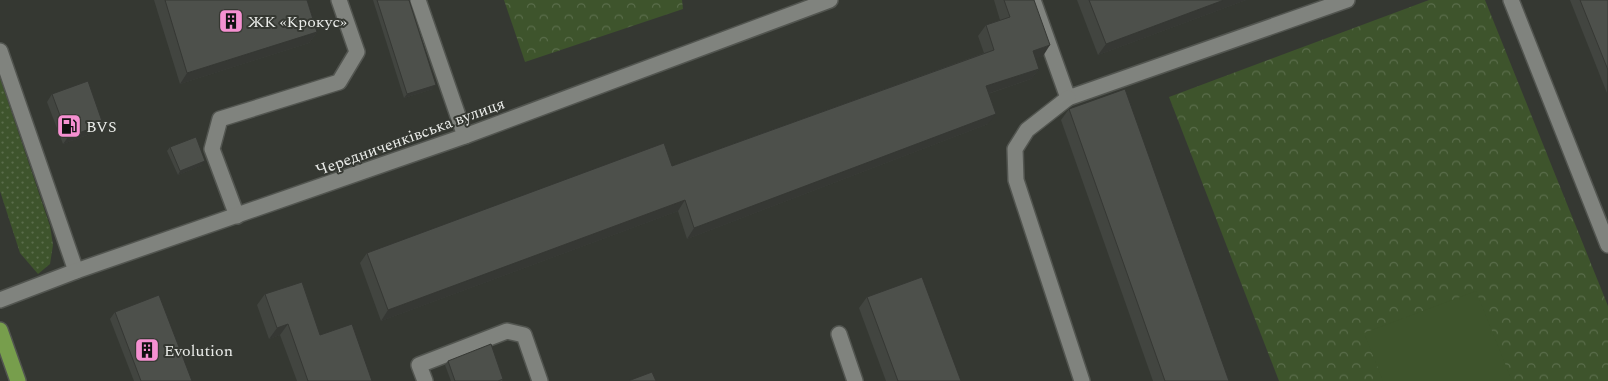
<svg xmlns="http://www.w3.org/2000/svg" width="1608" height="381" viewBox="0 0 1608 381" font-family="Spectral,serif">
  <defs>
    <pattern id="grass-dots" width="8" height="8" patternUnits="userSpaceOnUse" patternTransform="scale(1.25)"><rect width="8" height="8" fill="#3e542c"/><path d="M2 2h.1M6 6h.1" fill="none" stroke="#5a6d4b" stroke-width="1.8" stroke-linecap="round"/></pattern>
    <pattern id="park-crowns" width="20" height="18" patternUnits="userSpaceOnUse" patternTransform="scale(1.25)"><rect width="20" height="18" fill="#3e542c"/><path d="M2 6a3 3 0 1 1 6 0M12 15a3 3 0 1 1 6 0" fill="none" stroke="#5a6d4b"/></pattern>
  </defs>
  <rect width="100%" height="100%" fill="#353832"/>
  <path fill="url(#grass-dots)" d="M0,78L50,226L53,245L50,264L38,274L20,253L0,191Z"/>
  <g fill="url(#park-crowns)">
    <path d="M504,0H682L683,9L525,62Z"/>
    <path d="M1429,0H1485L1608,306V381H1279L1169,97Z"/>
  </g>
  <path fill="#3e542c" d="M1476,291L1512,381H1383L1364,333Z"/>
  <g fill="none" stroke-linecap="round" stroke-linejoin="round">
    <defs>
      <g id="minor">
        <path d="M418,0L465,136"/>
        <path d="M1033,0L1068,98L1347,0"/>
        <path d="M1511,0L1608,245"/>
        <path d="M0,51L76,271"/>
        <path d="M1068,98L1027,130L1015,149L1016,180L1082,381"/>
        <path d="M237,216L212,149L220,119L339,82L357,52L339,0"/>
        <path d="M0,300L76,271L465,136L830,0"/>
        <path d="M839,334L855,381"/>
        <path d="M425,381L419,365L507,331L524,335L540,381"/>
      </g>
      <path id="major" d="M0,330L18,381"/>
    </defs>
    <use href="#minor" stroke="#525550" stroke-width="18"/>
    <use href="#major" stroke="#525550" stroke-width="18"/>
    <use href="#minor" stroke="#80837e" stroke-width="15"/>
    <use href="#major" stroke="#779e4c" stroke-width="15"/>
  </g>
  <g fill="#424540">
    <path d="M154,0H307L317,32L309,43L180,84Z"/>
    <path d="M373,0H409L433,89L404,98Z"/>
    <path d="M994,0H1034L1043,56L1035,58L1039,69L1031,79L988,94V124L687,239L678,211L381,321L360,263L367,253L672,166L984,53L978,36L986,25L1000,20Z"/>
    <path d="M1077,0H1246L1098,55Z"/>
    <path d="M1570,0H1608L1607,93Z"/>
    <path d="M52,94L98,131L63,144L47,102Z"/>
    <path d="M1069,109L1229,381H1153L1061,120Z"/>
    <path d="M170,147L202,165L178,175L167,151Z"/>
    <path d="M265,294L320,335L372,381H297L280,335L269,339L257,305Z"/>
    <path d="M867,297L961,381H886L859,308Z"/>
    <path d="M115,312L192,381H134L110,319Z"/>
    <path d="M448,361L503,379L502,381H451L445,365Z"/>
  </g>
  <g fill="#363834">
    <path d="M1224,0H1246L1098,55L1106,44Z"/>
    <path d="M317,32L309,43L180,84L187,73Z"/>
    <path d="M1050,45L1043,56L1025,62L1033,51Z"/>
    <path d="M1039,69L1031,79L978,97L986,86Z"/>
    <path d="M436,85L433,89L404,98L407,94Z"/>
    <path d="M996,114L988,124L687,239L694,228Z"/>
    <path d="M103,124L98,131L63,144L68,137Z"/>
    <path d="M205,161L202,165L178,175L180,171Z"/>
    <path d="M685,200L678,211L381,321L388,310Z"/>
    <path d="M288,324L280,335L269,339L277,328Z"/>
  </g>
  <g fill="#4d504b" stroke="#363834">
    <path d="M165,0H307L317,32L187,73Z"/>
    <path d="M377,0H409L436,85L407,94Z"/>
    <path d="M1004,0H1034L1050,45L1033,51L1039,69L986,86L996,114L694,228L685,200L388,310L367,253L664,143L672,166L994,50L986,25L1010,17Z"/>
    <path d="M1089,0H1224L1106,44Z"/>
    <path d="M1580,0H1608V70Z"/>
    <path d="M88,81L103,124L68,137L52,94Z"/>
    <path d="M1125,89L1229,381H1165L1069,109Z"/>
    <path d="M196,137L205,161L180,171L170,147Z"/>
    <path d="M922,277L961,381H898L867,297Z"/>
    <path d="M302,282L320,335L352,324L372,381H308L288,324L277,328L265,294Z"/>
    <path d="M159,295L192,381H141L115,312Z"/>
    <path d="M491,344L503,379L498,381H455L448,361Z"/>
    <path d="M652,372L656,381H628Z"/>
  </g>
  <defs>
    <symbol id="building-square" viewBox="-11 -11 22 22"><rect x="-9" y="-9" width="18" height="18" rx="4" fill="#f590d1" stroke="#353832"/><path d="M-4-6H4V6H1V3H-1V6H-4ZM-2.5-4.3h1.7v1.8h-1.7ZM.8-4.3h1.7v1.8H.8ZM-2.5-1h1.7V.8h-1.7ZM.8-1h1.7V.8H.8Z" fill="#111"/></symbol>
    <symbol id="fuel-square" viewBox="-11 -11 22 22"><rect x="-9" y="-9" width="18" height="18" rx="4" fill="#f590d1" stroke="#353832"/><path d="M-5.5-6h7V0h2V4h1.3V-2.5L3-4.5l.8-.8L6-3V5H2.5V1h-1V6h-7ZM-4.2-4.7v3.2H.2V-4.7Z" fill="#111"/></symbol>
  </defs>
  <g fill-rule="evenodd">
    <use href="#building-square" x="217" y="7" width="28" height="28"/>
    <use href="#fuel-square" x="55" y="112" width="28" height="28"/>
    <use href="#building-square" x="133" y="336" width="28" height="28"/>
  </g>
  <g text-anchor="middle" stroke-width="4" stroke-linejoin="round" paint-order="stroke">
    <g font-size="16" fill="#ebedea" stroke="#353832" text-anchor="start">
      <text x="248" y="27">ЖК «Крокус»</text>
      <text x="86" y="132">BVS</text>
      <text x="164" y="356">Evolution</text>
    </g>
    <g font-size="16" fill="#ebedea" stroke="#353832">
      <text transform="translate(410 136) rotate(-20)" y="6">Чередниченківська вулиця</text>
    </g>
  </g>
</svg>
